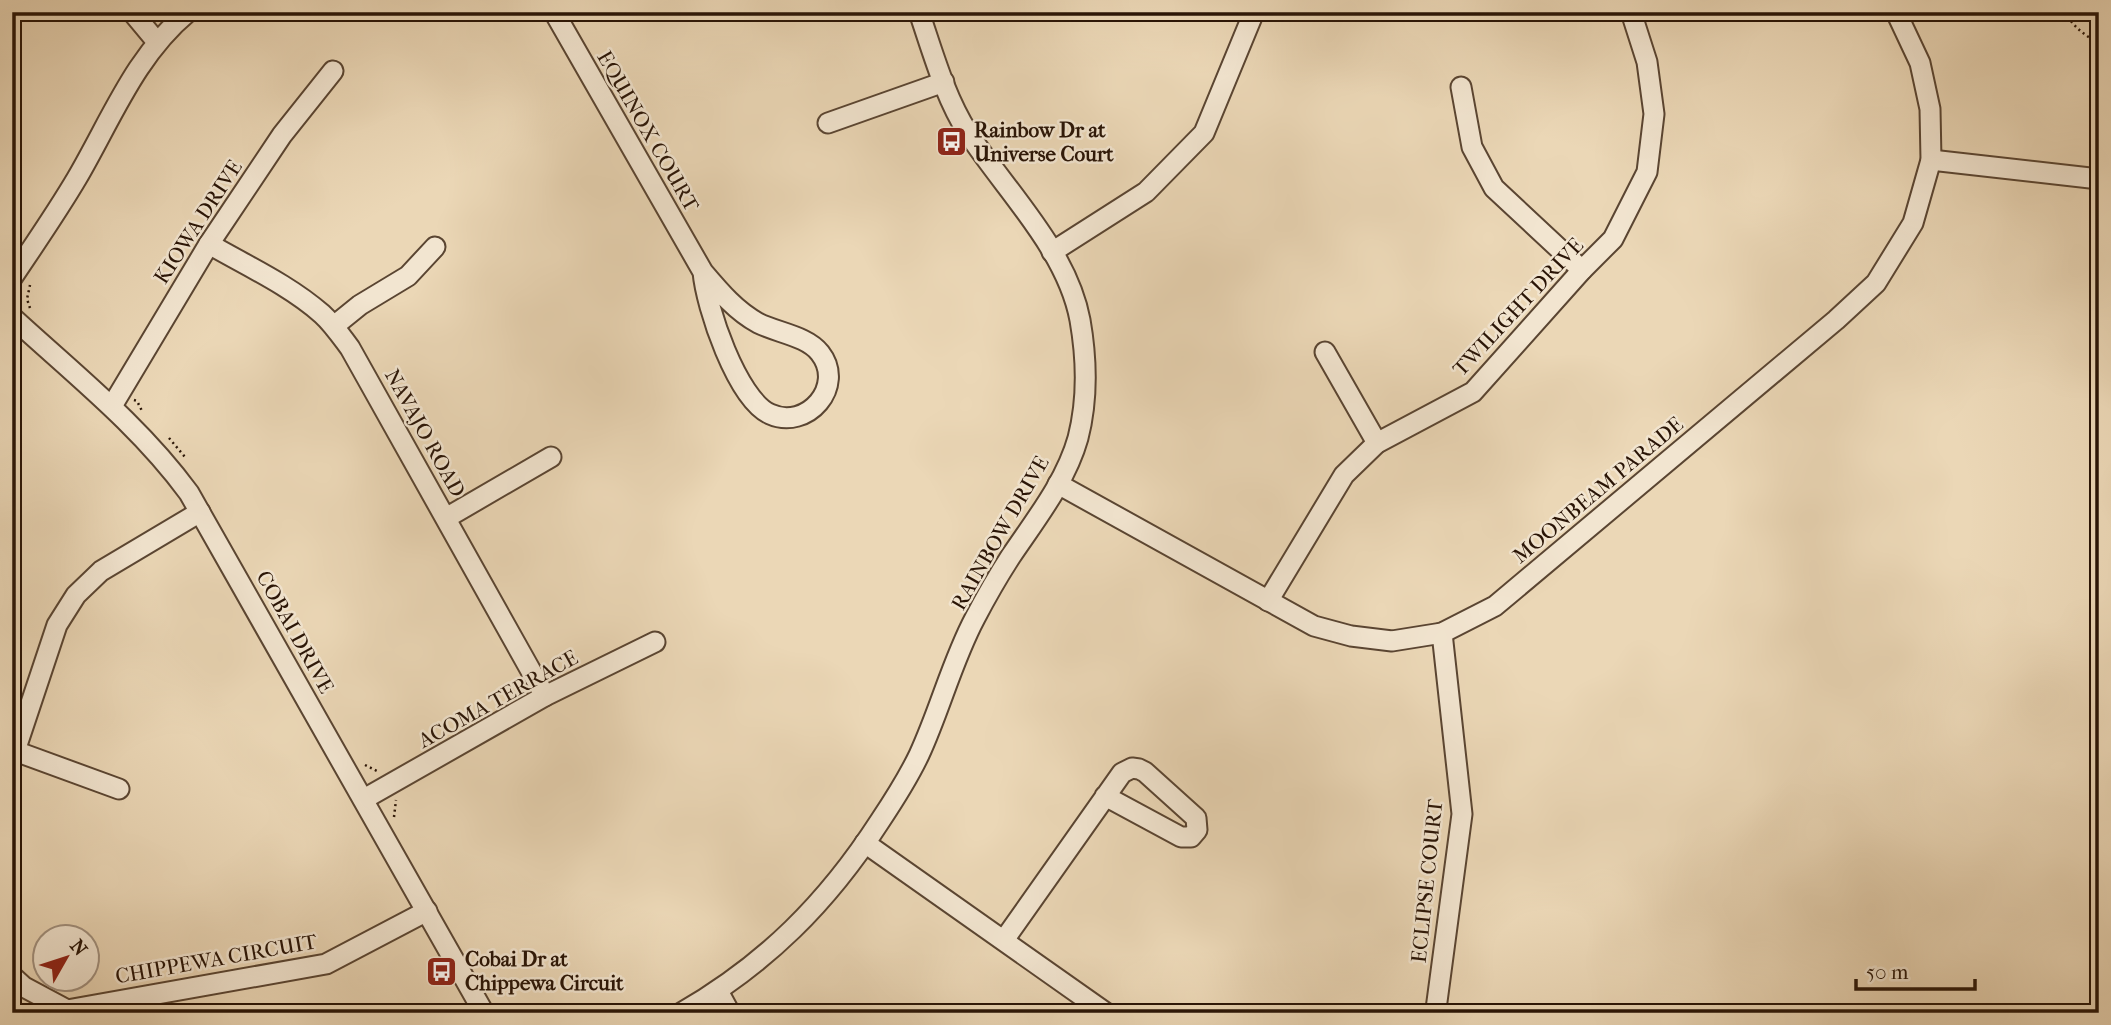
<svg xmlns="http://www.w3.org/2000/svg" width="2111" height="1025" viewBox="0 0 2111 1025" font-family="'IM FELL French Canon',serif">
  <rect width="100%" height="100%" fill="#ebd7b6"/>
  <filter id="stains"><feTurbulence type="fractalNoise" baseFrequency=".00286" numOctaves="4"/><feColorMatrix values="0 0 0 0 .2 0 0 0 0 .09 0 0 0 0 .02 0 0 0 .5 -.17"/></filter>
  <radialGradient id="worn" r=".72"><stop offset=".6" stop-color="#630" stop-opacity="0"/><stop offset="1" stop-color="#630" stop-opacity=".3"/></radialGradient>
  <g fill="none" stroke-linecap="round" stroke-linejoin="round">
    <defs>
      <g id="minor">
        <path d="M132,12L157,42"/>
        <path d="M554,12L703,272C720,292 736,311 758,323C778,333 807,336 820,353C846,386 807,431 770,414C737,399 706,307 703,272"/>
        <path d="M1461,87L1472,147L1494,188L1582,270"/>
        <path d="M828,123L944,82"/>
        <path d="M1931,160L2099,179"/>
        <path d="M209,244C247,266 289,285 322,314C333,324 341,336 350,348L545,696"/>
        <path d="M1052,252L1146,192L1204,133L1254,12"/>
        <path d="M12,278C34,245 57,212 77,178C111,120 135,56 188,12"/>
        <path d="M12,317C74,374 139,425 189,493L484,1013"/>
        <path d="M334,326L360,305L408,276L435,247"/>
        <path d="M1325,352L1377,443"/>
        <path d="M112,406L209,244L282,135L333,71"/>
        <path d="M1058,484L1314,626L1351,636L1392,641L1442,633L1495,606L1836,320L1876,283L1913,223L1931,160L1930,109L1920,63L1896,12"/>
        <path d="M446,518L551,457"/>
        <path d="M1268,601L1344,475L1377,443L1473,392L1582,270L1613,239L1647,172L1654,114L1647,62L1631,12"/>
        <path d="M15,751L119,789"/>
        <path d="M12,760L57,625L76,595L101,571L200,512"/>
        <path d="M364,799L545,696L655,642"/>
        <path d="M865,843L1106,1013"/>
        <path d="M1004,940L1122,773L1132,768L1139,769L1145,772L1196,818L1197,830L1191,837H1181L1105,796"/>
        <path d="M12,976L24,987L67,1010L326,964L427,911"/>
        <path d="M718,991L730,1013"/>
        <path d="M1436,1009L1462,814L1442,633"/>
        <path d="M681,1013C766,964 827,903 880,821C894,800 908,778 919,755C940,710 952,661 975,618C986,597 998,576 1011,556C1036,519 1066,481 1078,438C1088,399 1087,360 1080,320C1067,250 1006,191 968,133C945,97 933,53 919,12"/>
      </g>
    </defs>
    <use href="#minor" stroke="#5a4532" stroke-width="23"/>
    <g stroke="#291406" stroke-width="2.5" stroke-dasharray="2 3.5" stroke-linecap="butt">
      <path d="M2065,12C2073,27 2085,35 2099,44"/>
      <path d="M204,20L214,12"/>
      <path d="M30,308L27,299L30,285"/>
      <path d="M134,400L137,401L142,411"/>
      <path d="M169,438L185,457"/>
      <path d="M365,765L377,771"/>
      <path d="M394,817L396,800"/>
    </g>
    <use href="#minor" stroke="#f2e5d0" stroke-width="19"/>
  </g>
  <defs>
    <symbol id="bus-square" viewBox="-11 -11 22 22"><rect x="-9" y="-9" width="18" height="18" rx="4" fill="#8f2418" stroke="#f2e5d0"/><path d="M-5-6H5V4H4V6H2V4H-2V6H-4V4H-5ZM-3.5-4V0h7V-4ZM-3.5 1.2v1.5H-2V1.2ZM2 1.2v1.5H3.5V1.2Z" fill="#fff"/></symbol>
  </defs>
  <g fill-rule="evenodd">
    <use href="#bus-square" x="934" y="124" width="35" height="35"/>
    <use href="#bus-square" x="424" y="954" width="35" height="35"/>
  </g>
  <g text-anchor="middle" stroke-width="5" stroke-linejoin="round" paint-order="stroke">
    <g font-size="21" font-weight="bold" fill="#291406" stroke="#f2e5d0" text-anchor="start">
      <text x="974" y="137">Rainbow Dr at<tspan x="974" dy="24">Universe Court</tspan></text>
      <text x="465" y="966">Cobai Dr at<tspan x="465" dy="24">Chippewa Circuit</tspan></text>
    </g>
    <g font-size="21" fill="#291406" stroke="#f2e5d0">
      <text transform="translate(648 131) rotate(60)" y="7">EQUINOX COURT</text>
      <text transform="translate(198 222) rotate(-57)" y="7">KIOWA DRIVE</text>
      <text transform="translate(1518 307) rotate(-47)" y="7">TWILIGHT DRIVE</text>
      <text transform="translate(425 433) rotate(61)" y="7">NAVAJO ROAD</text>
      <text transform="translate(1598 490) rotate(-40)" y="7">MOONBEAM PARADE</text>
      <text transform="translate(1000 533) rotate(-60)" y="7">RAINBOW DRIVE</text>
      <text transform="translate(295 632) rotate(61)" y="7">COBAI DRIVE</text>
      <text transform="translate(498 699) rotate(-29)" y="7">ACOMA TERRACE</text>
      <text transform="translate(1427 881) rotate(-84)" y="7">ECLIPSE COURT</text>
      <text transform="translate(216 959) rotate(-10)" y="7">CHIPPEWA CIRCUIT</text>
    </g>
  </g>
  <rect width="2111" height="1025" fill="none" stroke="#ebd7b6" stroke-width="42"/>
  <rect x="14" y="14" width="2083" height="997" fill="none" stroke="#291406" stroke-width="3.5"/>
  <rect x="21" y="21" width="2069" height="983" fill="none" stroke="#291406" stroke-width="2"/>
  <g transform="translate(66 958) rotate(51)"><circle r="33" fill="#f2e5d0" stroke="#a2917f" stroke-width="2"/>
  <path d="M0-5L12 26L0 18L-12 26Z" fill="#8f2418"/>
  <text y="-10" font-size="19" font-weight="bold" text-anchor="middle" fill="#291406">N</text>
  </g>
  <path d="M1856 979v10h119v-10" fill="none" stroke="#291406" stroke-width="3.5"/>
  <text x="1866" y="979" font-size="21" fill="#291406" stroke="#f2e5d0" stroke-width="5" paint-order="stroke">50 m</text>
  <rect width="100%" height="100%" filter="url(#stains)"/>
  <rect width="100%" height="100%" fill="url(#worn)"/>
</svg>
